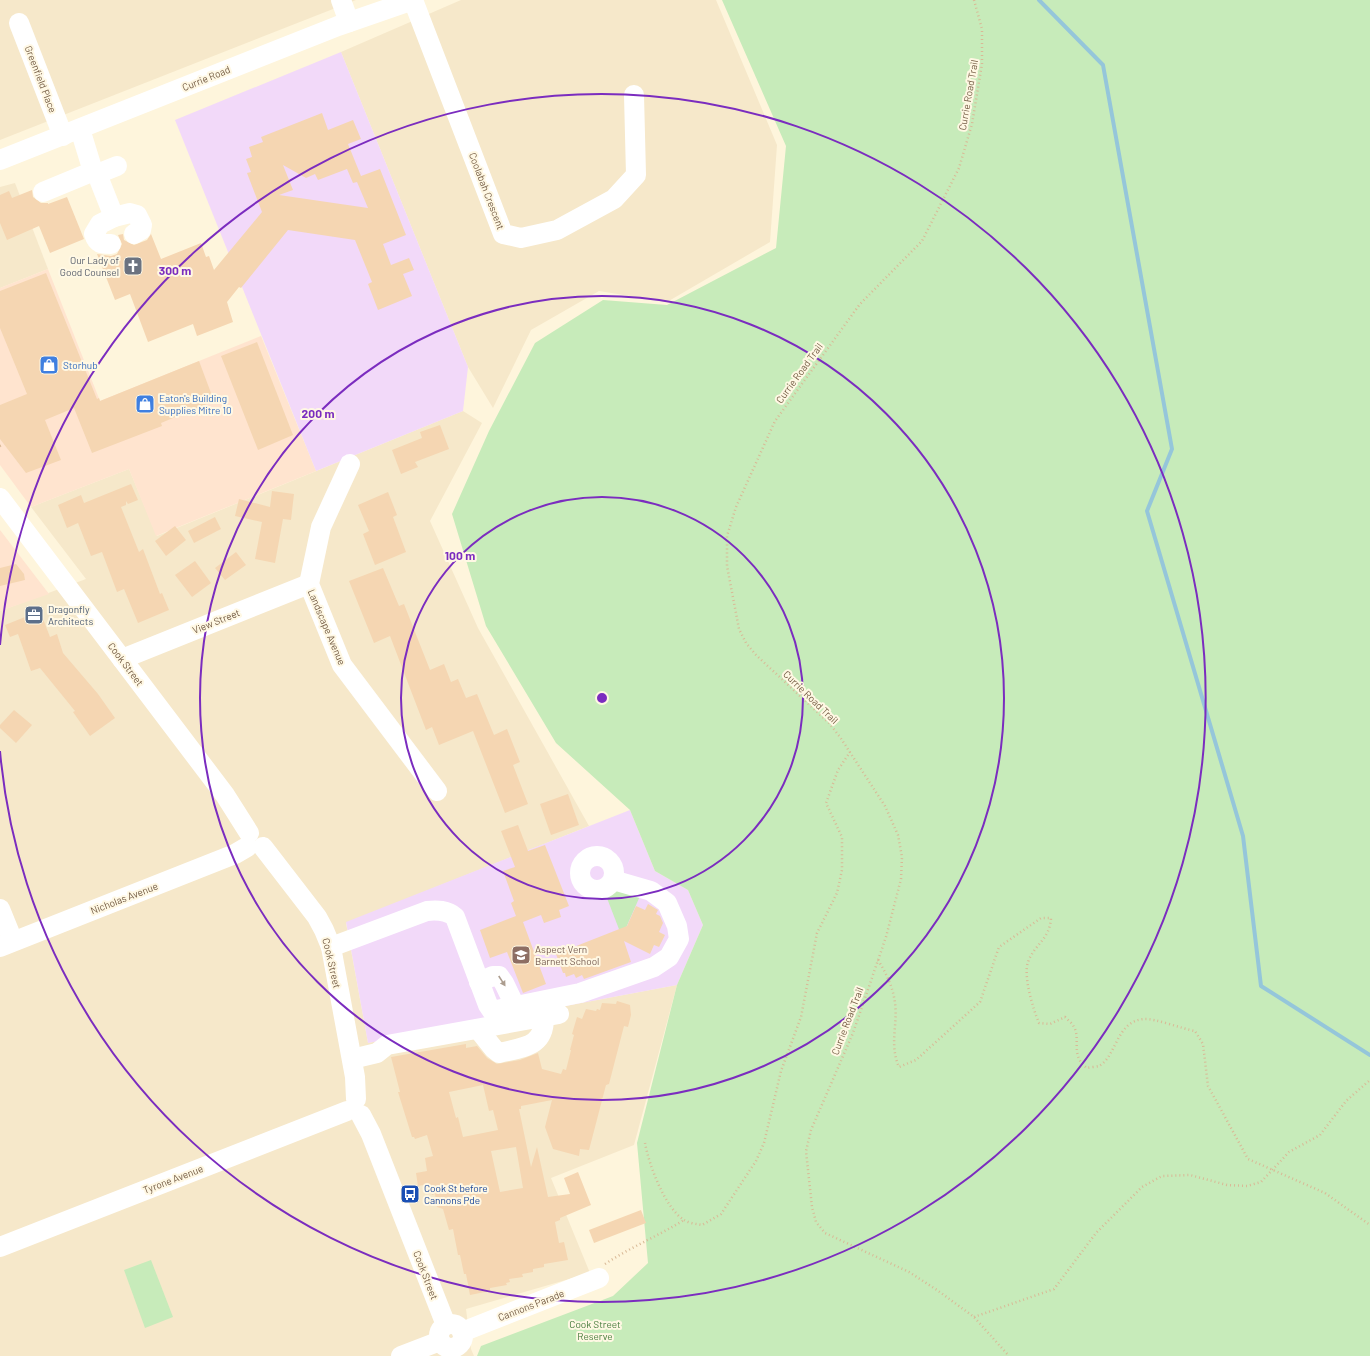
<svg xmlns="http://www.w3.org/2000/svg" width="1370" height="1356" viewBox="0 0 1370 1356" font-family="Barlow,sans-serif">
  <rect width="100%" height="100%" fill="#fef5dc"/>
  <g fill="#f6e8ca">
    <path d="M0,0H356L0,140Z"/>
    <path d="M461,0H716L777,145L770,242L667,302L599,291L531,330L493,408L468,367L341,52Z"/>
    <path d="M15,183L48,269L0,288V187Z"/>
    <path d="M463,411L482,423L430,521L478,628L589,826L346,923L368,1043L677,985L634,1145L551,1178L590,1273L466,1309L471,1349L474,1356H0V611L86,579L31,507L129,469L157,536Z"/>
  </g>
  <g fill="#ffe4cf">
    <path d="M48,269L100,401L261,336L316,471L156,536L129,469L31,507L0,465V288Z"/>
    <path d="M0,530L49,594L0,611Z"/>
  </g>
  <g fill="#f2d9f9">
    <path d="M341,52L468,367L463,411L316,471L175,120Z"/>
    <path d="M630,810L655,871L688,890L703,925L677,985L368,1043L346,922Z"/>
  </g>
  <g fill="#c7ebba">
    <path d="M722,0H1370V1356H477L481,1346L613,1296L648,1263L637,1143L677,985L703,925L688,890L655,871L630,810L556,743L486,626L452,514L489,431L535,343L603,300L667,305L776,248L786,146Z"/>
    <path d="M615,890L640,896L622,937L605,893Z"/>
    <path d="M151,1260L173,1317L145,1328L124,1270Z"/>
  </g>
  <g fill="none" stroke-linecap="round" stroke-linejoin="round">
    <path stroke="#95c6da" stroke-width="4" d="M1039,0L1103,65L1172,449L1147,511L1243,836L1261,986L1370,1055"/>
  </g>
  <g fill="#f5d6b2" fill-rule="evenodd">
    <path d="M322,113L328,130L353,120L361,139L348,144L361,176L380,169L406,235L383,244L391,265L409,258L414,270L403,274L412,296L378,310L368,284L372,282L355,240L288,230L241,288L239,287L227,302L233,322L197,336L193,324L148,342L130,294L115,300L97,254L111,256L117,254L122,244L118,235L123,234L124,240L134,245L147,240L151,234L161,259L201,243L206,257L209,256L214,270L262,212L247,173L251,172L246,159L252,157L249,147L263,142L261,137ZM283,165L306,178L315,174L318,180L347,169L353,183L357,182L368,208L279,195L293,190Z"/>
    <path d="M32,190L33,197L41,203H48V204L67,197L84,239L50,253L39,226L7,240L0,223V195L9,191L12,198Z"/>
    <path d="M46,273L97,399L99,398L100,401L199,361L214,401L161,423L162,426L92,453L74,408L45,420L61,460L26,473L0,439V405L27,394L0,328V291Z"/>
    <path d="M257,342L293,435L258,450L221,356Z"/>
    <path d="M440,425L449,449L415,462L418,467L401,474L392,450L422,438L420,432Z"/>
    <path d="M131,484L138,500L128,504L126,501V505L121,507L139,552L143,549L160,594L162,593L169,610L138,623L124,589L117,592L102,552L91,556L78,523L67,528L58,505L81,495L84,503Z"/>
    <path d="M272,491L294,494L291,520L283,519L275,563L255,559L262,522L235,516L239,499L270,507Z"/>
    <path d="M388,492L397,515L393,517L406,552L375,565L363,534L369,531L358,505Z"/>
    <path d="M215,517L221,529L194,543L188,531Z"/>
    <path d="M175,526L186,540L166,556L155,541Z"/>
    <path d="M236,552L246,565L225,580L215,568Z"/>
    <path d="M195,561L211,583L192,597L175,575Z"/>
    <path d="M16,564L24,574L25,580L0,586V568Z"/>
    <path d="M383,568L399,606L404,604L430,670L444,664L451,682L458,679L466,698L477,694L494,735L507,729L520,762L513,765L528,804L505,813L473,731L439,745L432,727L426,730L390,636L374,643L349,581Z"/>
    <path d="M40,611L50,637L57,634L63,653L98,694L115,718L90,736L73,712L75,711L40,668L31,671L18,634L10,637L5,625Z"/>
    <path d="M14,710L32,725L16,743L0,728V725Z"/>
    <path d="M568,794L579,825L551,835L540,804Z"/>
    <path d="M518,825L528,851L545,845L569,906L559,910L561,917L544,923L541,915L523,922L546,984L523,993L507,952L490,958L480,930L516,916L511,903L514,901L503,871L515,867L501,831Z"/>
    <path d="M648,904L658,910L656,914L660,916L663,923L659,932L665,935L659,947L654,945L650,954L624,941L631,962L584,979L582,975L576,978L574,974L566,977L565,973H563L556,954L627,926L636,906L645,910Z"/>
    <path d="M617,1001L630,1005L631,1015L628,1027L624,1026L609,1084L606,1085L589,1150L580,1149L579,1156L553,1149L545,1127L552,1100L521,1106V1109H519L531,1167L537,1147L548,1197L570,1194L564,1178L578,1172L591,1205L560,1218V1220L555,1222L559,1243L564,1242L568,1260L544,1264V1267L533,1269V1272L522,1274L523,1277L509,1279L510,1282L506,1283L507,1285L490,1288V1291L470,1295L466,1274H464L460,1255H458L453,1229L449,1230L443,1209L437,1207L435,1194L432,1195L428,1184L418,1186L416,1173L427,1171L425,1158L433,1156L427,1135L415,1139L414,1137H412L398,1092H400L391,1057L466,1044V1048L477,1046L487,1058L497,1064L520,1060L538,1053L542,1069L561,1074L563,1069L566,1070L571,1050H570L574,1035L572,1034L577,1017L582,1019L586,1009L596,1011L597,1009L600,1010L602,1003L616,1004ZM483,1085L489,1111L493,1110L498,1130L463,1137L458,1117L456,1118L449,1092ZM516,1147L523,1188L500,1192L491,1151Z"/>
    <path d="M641,1210L646,1223L594,1243L589,1230Z"/>
  </g>
  <g fill="none" stroke-linecap="round" stroke-linejoin="round">
    <g stroke="#d9b996" stroke-width="2.5" stroke-dasharray="1 3" stroke-linecap="butt">
      <path d="M974,0L982,29V64L972,124L959,168L922,241L860,304L775,421L736,507L727,536V566L739,629L746,643L756,655L829,723L840,737L885,806L898,835L902,857L901,879L886,937L853,1033L811,1130L806,1151L812,1207L816,1222L825,1233L909,1272L937,1290L974,1317L1009,1356"/>
      <path d="M0,446L3,445"/>
      <path d="M878,960C886,973 893,987 895,1003C898,1025 889,1044 899,1067L916,1060L980,1002L999,947L1041,918H1051C1050,939 1034,945 1028,962C1023,976 1033,1009 1039,1023L1050,1024L1065,1017C1068,1020 1072,1023 1074,1027C1081,1039 1070,1056 1087,1068C1090,1067 1096,1067 1099,1066C1117,1056 1116,1021 1144,1019C1154,1018 1183,1029 1195,1031L1203,1044L1208,1086L1248,1159L1325,1193L1370,1225"/>
      <path d="M645,1143C649,1165 665,1208 684,1220C689,1223 696,1224 702,1225L721,1214L756,1161L764,1143L781,1071L801,1017L817,933L837,893L842,870V837L826,803L838,770L850,752"/>
      <path d="M605,1264C631,1247 658,1236 684,1220"/>
      <path d="M974,1317L1054,1289L1096,1233L1142,1187L1162,1176L1190,1175L1227,1185L1247,1186L1261,1182L1289,1152L1320,1135L1346,1101L1370,1080"/>
    </g>
    <g stroke="#fff" stroke-width="20">
      <path d="M341,0L349,22"/>
      <path d="M413,0L503,234L521,238L557,230L614,199L636,175L634,95"/>
      <path d="M19,23L63,136"/>
      <path d="M0,160L338,26L413,0"/>
      <path d="M92,168L97,174L114,217L100,224L94,234C97,244 101,244 111,244"/>
      <path d="M97,174L117,166"/>
      <path d="M43,192L89,173L92,168L80,129"/>
      <path d="M114,217L130,213L137,215L142,225L141,230L134,234"/>
      <path d="M350,464L321,527L309,584L342,665L437,791"/>
      <path d="M0,498L225,795L249,833"/>
      <path d="M122,659L309,584"/>
      <path d="M263,847L317,917L324,930L331,947L355,1077L356,1099"/>
      <circle cx="597" cy="873" r="17"/>
      <path d="M0,909L13,941"/>
      <path d="M0,947L235,854L247,847"/>
      <path d="M331,947L427,911C437,910 447,910 455,917L488,1005L492,1011L580,993L654,967L669,957L679,939L677,926L667,903L651,891L613,880"/>
      <path d="M479,982L493,976H499L504,983L515,1006"/>
      <path d="M478,1029L494,1049L499,1053C524,1047 545,1047 544,1016"/>
      <path d="M352,1059L377,1053L387,1045L559,1014"/>
      <path d="M361,1115L371,1134L446,1325"/>
      <path d="M0,1247L347,1111"/>
      <circle cx="451" cy="1336" r="12"/>
      <path d="M462,1332L599,1278"/>
      <path d="M401,1356L440,1341"/>
    </g>
  </g>
  <defs><path id="oneway-solid" d="M-6-.8H1V-3.2L6.5 0L1 3.2V.8H-6Z"/></defs>
  <use fill="#ac9d8f" href="#oneway-solid" transform="translate(502 981) rotate(57)"/>
  <g fill="none" stroke="#7b2cbf" stroke-width="2">
    <circle cx="602" cy="698" r="201"/>
    <circle cx="602" cy="698" r="402"/>
    <path d="M0 645A604 604 0 1 1 0 751"/>
  </g>
  <defs>
    <symbol id="church-square" viewBox="-11 -11 22 22"><rect x="-9" y="-9" width="18" height="18" rx="4" fill="#6b7280" stroke="#fff8e4"/><path d="M-1.2-6h2.4v3.5h3.3v2.4h-3.3V6h-2.4V-.1h-3.3v-2.4h3.3Z" fill="#fff"/></symbol>
    <symbol id="shop-square" viewBox="-11 -11 22 22"><rect x="-9" y="-9" width="18" height="18" rx="4" fill="#3f7fe0" stroke="#fff8e4"/><path d="M-5-2.5h2.3a2.7 3.5 0 0 1 5.4 0H5L5.5 6h-11ZM-1.5-2.5h3a1.5 2.3 0 0 0-3 0Z" fill="#fff"/></symbol>
    <symbol id="office-square" viewBox="-11 -11 22 22"><rect x="-9" y="-9" width="18" height="18" rx="4" fill="#5c6f8a" stroke="#fff8e4"/><path d="M-6-3h4V-5.5h4V-3h4V5H-6ZM-1-4.5V-3h2v-1.5ZM-6 0V1H6V0Z" fill="#fff"/></symbol>
    <symbol id="school-square" viewBox="-11 -11 22 22"><rect x="-9" y="-9" width="18" height="18" rx="4" fill="#8d6e63" stroke="#fff8e4"/><path d="M0-5L7-2L0 1L-7-2ZM-4 1L0 2.5L4 1V4Q0 6-4 4Z" fill="#fff"/></symbol>
    <symbol id="bus-square" viewBox="-11 -11 22 22"><rect x="-9" y="-9" width="18" height="18" rx="4" fill="#1a4fb4" stroke="#fff8e4"/><path d="M-5-6H5V4H4V6H2V4H-2V6H-4V4H-5ZM-3.5-4V0h7V-4ZM-3.5 1.2v1.5H-2V1.2ZM2 1.2v1.5H3.5V1.2Z" fill="#fff"/></symbol>
  </defs>
  <g fill-rule="evenodd">
    <use href="#church-square" x="122" y="255" width="22" height="22"/>
    <use href="#shop-square" x="38" y="354" width="22" height="22"/>
    <use href="#shop-square" x="134" y="393" width="22" height="22"/>
    <use href="#office-square" x="23" y="604" width="22" height="22"/>
    <use href="#school-square" x="510" y="944" width="22" height="22"/>
    <use href="#bus-square" x="399" y="1183" width="22" height="22"/>
  </g>
  <g text-anchor="middle" stroke-width="4" stroke-linejoin="round" paint-order="stroke">
    <g font-size="10" fill="#745c44" stroke="#fff8e4">
      <text transform="translate(206 78) rotate(-22)" y="4">Currie Road</text>
      <text transform="translate(41 79) rotate(69)" y="4">Greenfield Place</text>
      <text transform="translate(968 95) rotate(-80)" y="4">Currie Road Trail</text>
      <text transform="translate(487 191) rotate(69)" y="4">Coolabah Crescent</text>
      <text transform="translate(799 373) rotate(-54)" y="4">Currie Road Trail</text>
      <text transform="translate(216 621) rotate(-22)" y="4">View Street</text>
      <text transform="translate(327 627) rotate(67)" y="4">Landscape Avenue</text>
      <text transform="translate(126 664) rotate(53)" y="4">Cook Street</text>
      <text transform="translate(811 697) rotate(44)" y="4">Currie Road Trail</text>
      <text transform="translate(124 898) rotate(-21)" y="4">Nicholas Avenue</text>
      <text transform="translate(332 963) rotate(77)" y="4">Cook Street</text>
      <text transform="translate(847 1021) rotate(-69)" y="4">Currie Road Trail</text>
      <text transform="translate(173 1179) rotate(-21)" y="4">Tyrone Avenue</text>
      <text transform="translate(426 1275) rotate(69)" y="4">Cook Street</text>
      <text transform="translate(531 1305) rotate(-21)" y="4">Cannons Parade</text>
    </g>
    <g font-size="10" fill="#5b616d" stroke="#fff8e4" text-anchor="end">
      <text x="119" y="264">Our Lady of<tspan x="119" dy="12">Good Counsel</tspan></text>
    </g>
    <g font-size="10" fill="#366cbe" stroke="#fff8e4" text-anchor="start">
      <text x="63" y="369">Storhub</text>
      <text x="159" y="402">Eaton's Building<tspan x="159" dy="12">Supplies Mitre 10</tspan></text>
    </g>
    <g font-size="10" fill="#4e5e75" stroke="#fff8e4" text-anchor="start">
      <text x="48" y="613">Dragonfly<tspan x="48" dy="12">Architects</tspan></text>
    </g>
    <g font-size="10" fill="#785e54" stroke="#fff8e4" text-anchor="start">
      <text x="535" y="953">Aspect Vern<tspan x="535" dy="12">Barnett School</tspan></text>
    </g>
    <g font-size="10" fill="#164399" stroke="#fff8e4" text-anchor="start">
      <text x="424" y="1192">Cook St before<tspan x="424" dy="12">Cannons Pde</tspan></text>
    </g>
    <g font-size="10" fill="#457b3b" stroke="#fff8e4">
      <text x="595" y="1328">Cook Street<tspan x="595" dy="12">Reserve</tspan></text>
    </g>
  </g>
  <circle cx="602" cy="698" r="6" fill="#7b2cbf" stroke="#fff8e4" stroke-width="2"/>
  <g font-size="12" text-anchor="middle" font-weight="bold" fill="#7b2cbf" stroke="#fff8e4" stroke-width="4" stroke-linejoin="round" paint-order="stroke">
    <text x="175" y="275">300 m</text>
    <text x="318" y="418">200 m</text>
    <text x="460" y="560">100 m</text>
  </g>
</svg>
